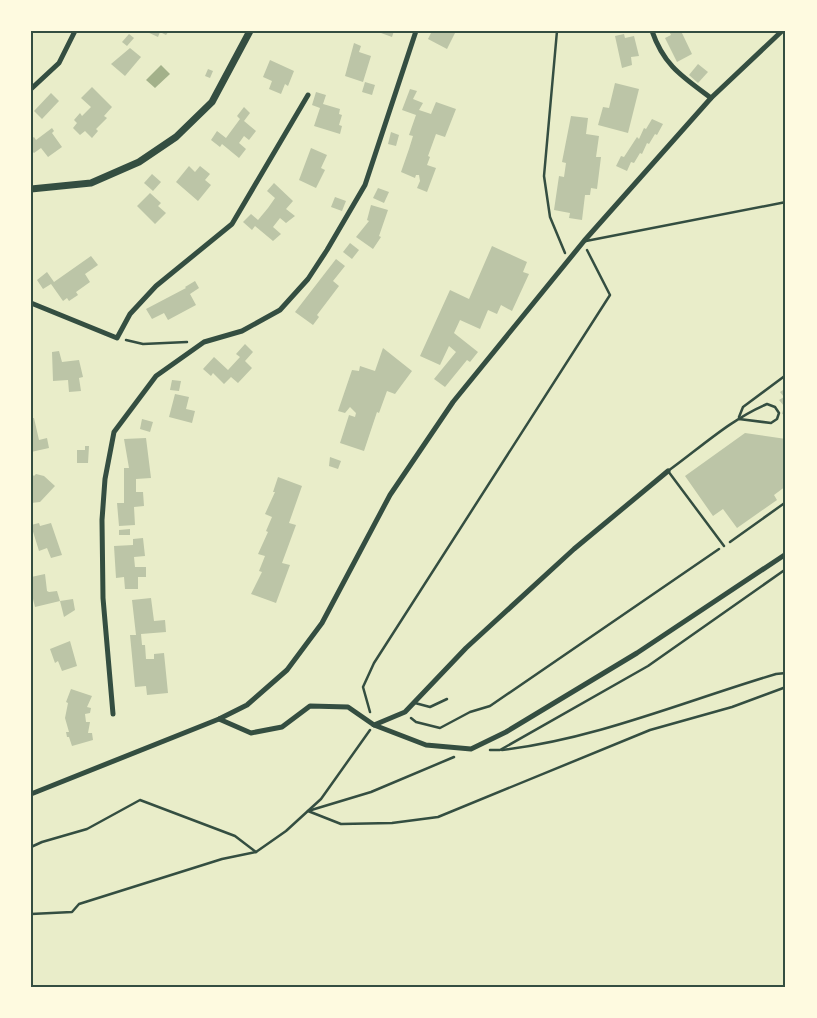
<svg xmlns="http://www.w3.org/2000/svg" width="817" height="1018" viewBox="0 0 817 1018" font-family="'Archivo Narrow',sans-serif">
  <rect width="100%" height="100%" fill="#e9edc9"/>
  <path fill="#a3b18a" d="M161,65L170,74L155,88L146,80Z"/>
  <g fill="#bcc5a7">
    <path d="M145,31H169L166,35L160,32L158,37Z"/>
    <path d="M382,31H394L392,37L381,33Z"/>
    <path d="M432,31H456L447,49L428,39Z"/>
    <path d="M669,31H681L692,54L677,62L665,38L671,35Z"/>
    <path d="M129,34L134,38L127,46L122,42Z"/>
    <path d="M624,34L625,38L634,36L639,56L631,57L632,65L622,68L615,36Z"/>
    <path d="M354,43L361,46L359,52L371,56L363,82L345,76Z"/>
    <path d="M130,48L141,57L125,76L111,64Z"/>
    <path d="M270,60L294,71L288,86L285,84L281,94L269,89L272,81L263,77Z"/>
    <path d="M698,64L708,72L698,83L689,75Z"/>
    <path d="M208,69L213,71L210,78L205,76Z"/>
    <path d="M365,82L375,85L372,95L362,92Z"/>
    <path d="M615,83L639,89L628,133L598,125L603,107L609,108Z"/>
    <path d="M92,87L112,107L104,116L107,118L96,129L98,131L92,138L85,131L80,135L73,128L77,123L74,120L80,113L82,116L91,107L81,98Z"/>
    <path d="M410,89L417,91L413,99L423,103L419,110L431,114L436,102L456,109L445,137L436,134L428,156L430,157L427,165L436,168L427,192L417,188L420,181L419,175H416L415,178L401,172L409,149L413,136L409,135L416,115L402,110Z"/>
    <path d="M316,92L326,95L323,104L340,109L339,114L342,115L339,125L342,126L340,134L314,126L320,108L312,105Z"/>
    <path d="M51,93L59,101L42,119L34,111Z"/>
    <path d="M244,107L250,113L244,121L256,131L249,140L244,136L239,143L246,149L239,158L222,144L220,147L211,140L217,131L226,138L240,119L237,116Z"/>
    <path d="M571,116L588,118L586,134L599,136L596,157H601L597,189L591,188L590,195H585L582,220L569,218L570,213L554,210L559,176L564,177L566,163L562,162Z"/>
    <path d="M652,119L663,124L657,135L655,134L649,144L647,143L642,154L640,153L634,163L631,162L627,171L616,166L621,156L624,157L637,137L639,139L644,128L646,129Z"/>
    <path d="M52,128L54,131L52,133L62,147L48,157L41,148L34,153L31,150V139L34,137L36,140Z"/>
    <path d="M391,132L399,135L396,146L388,144Z"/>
    <path d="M311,148L327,155L321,168L325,170L316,188L299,180Z"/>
    <path d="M189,166L195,172L200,166L210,174L205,180L211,185L198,201L176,182Z"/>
    <path d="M152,174L161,182L153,191L144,183Z"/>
    <path d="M274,183L293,201L286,209L295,216L286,223L280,218L273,227L281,234L273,241L255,226L252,230L243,222L251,214L258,220L268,208L275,198L267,191Z"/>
    <path d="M378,188L389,192L384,203L373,198Z"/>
    <path d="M150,193L161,203L158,206L166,213L155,224L137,206Z"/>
    <path d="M335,197L346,201L342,211L331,207Z"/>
    <path d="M371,205L388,210L379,236L381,237L373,249L356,237L369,221L367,220Z"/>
    <path d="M350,243L359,250L352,259L343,252Z"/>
    <path d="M492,246L527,262L523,272L529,274L512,311L501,305L497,314L488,310L480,329L460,320L454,333L478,352L470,362L467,360L445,387L434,379L456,352L449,346L440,365L420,356L450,290L469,299Z"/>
    <path d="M91,256L98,265L85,274L90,282L76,292L78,295L69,301L67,298L63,301L51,284L43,289L37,280L47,272L54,282Z"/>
    <path d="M336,259L345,266L333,281L339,286L317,315L319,317L313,325L295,312Z"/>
    <path d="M195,281L199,288L190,294L196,305L168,320L164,313L152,319L146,309L186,288L185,287Z"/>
    <path d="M245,344L253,352L245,361L252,368L238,383L231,377L224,384L213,373L211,376L203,369L214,357L228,370L240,357L236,354Z"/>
    <path d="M383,348L412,371L395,394L387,391L379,413L377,412L364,451L340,443L349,415L355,417L356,413L350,407L345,413L338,411L352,370L359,371L360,366L375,371Z"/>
    <path d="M59,351L62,362L79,360L83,377L79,378L81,391L69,392L68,380L53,381L52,352Z"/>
    <path d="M172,380L181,381L179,391L170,390Z"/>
    <path d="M786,388V415L782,414L784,406L779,400L784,397L780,392Z"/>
    <path d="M175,394L189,397L186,409L195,411L192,423L169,417Z"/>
    <path d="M31,418H34L39,440L47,438L49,448L31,452Z"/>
    <path d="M142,419L153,422L150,432L140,429Z"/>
    <path d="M745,433L786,439V486L774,495L777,500L737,528L723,509L713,516L685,476Z"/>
    <path d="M146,438L151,478L136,479V492H143L144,506L134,507L135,525L119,526L117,503H124V468H129L124,439Z"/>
    <path d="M85,446H89L88,463H77V450H85Z"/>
    <path d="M330,457L341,461L338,469L329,466Z"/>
    <path d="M31,473L34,476L36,474L44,476L55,486L40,502L31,503Z"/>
    <path d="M278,477L302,486L289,523L296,525L282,563L290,565L276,603L251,594L262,572L259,571L265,556L258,554L268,532L266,531L272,517L265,514L275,492H273Z"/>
    <path d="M39,523L40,526L51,523L62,555L51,558L47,548L39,551L31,525Z"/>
    <path d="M130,529V535H119V530Z"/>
    <path d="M143,538L145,556L134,557L135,567H146V577H138V589H125L124,577L116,578L114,546L133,545V539Z"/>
    <path d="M45,574L47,591L49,592L57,591L60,601L35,607L31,591V577Z"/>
    <path d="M151,598L154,621L165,620L166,632L141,634L142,645H145L146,659H154V654L164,653L168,693L147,695L146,686L135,687L130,635H136L132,600Z"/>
    <path d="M73,599L75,610L64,617L60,601Z"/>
    <path d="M70,641L77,666L62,671L58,661L55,663L50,649Z"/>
    <path d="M71,689L92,696L87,707L91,708L90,713L85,714L86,722H90L88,733H92L93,740L72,746L69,737H67L66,732H69L65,718L68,703L66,702Z"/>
  </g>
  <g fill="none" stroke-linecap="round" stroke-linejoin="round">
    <g stroke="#344e41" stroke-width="2.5">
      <path d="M557,31L544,176L550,217L565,253"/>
      <path d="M126,340L143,344L187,342"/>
      <path d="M730,542L786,502"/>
      <path d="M370,712L363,687L374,663L610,295L587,250"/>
      <path d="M411,718L416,722L440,728L470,712L490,706L719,549"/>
      <path d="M490,750H500L648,666L786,569"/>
      <path d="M502,750C596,739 685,701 776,674L786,673"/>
      <path d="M454,757L371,792L308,811L341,824L392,823L438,817L650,730L732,707L786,687"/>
      <path d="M31,847L42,842L87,829L140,800L235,836L256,852"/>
      <path d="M31,914L72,912L79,904L222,859L256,852L286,831L321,799L370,730"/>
    </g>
    <g stroke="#344e41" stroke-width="2.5">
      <path d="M586,241L786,202"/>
      <path d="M739,417L743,407L786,375"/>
      <path d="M724,546L668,471C700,448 731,419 767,404L775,407L779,413L777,419L771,423L739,419"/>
      <path d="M415,703L430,707L447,699"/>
    </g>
    <g stroke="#344e41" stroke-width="5">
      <path d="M652,31C664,66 683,77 711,98"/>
      <path d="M31,89L59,63L75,31"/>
      <path d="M31,303L117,338L130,314L156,286L232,224L308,95"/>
      <path d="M113,714L103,598L102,520L105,479L114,432L156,376L204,342L242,331L280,310L308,279L327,250L365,185L416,31"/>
      <path d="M219,719L251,733L282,727L310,706L348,707L374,725L405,712L466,648L574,549L668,471"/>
      <path d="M374,725L426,745L471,749L506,732L637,653L786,554"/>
      <path d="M31,794L219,719L247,705L287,670L322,623L390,495L453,402L584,241L711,98L782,31"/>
    </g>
    <path stroke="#344e41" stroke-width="7" d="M31,189L91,183L139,162L176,137L212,102L250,31"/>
  </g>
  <rect width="817" height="1018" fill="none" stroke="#fefae0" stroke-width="65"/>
  <rect x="32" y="32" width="752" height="954" fill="none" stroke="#344e41" stroke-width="2"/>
</svg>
